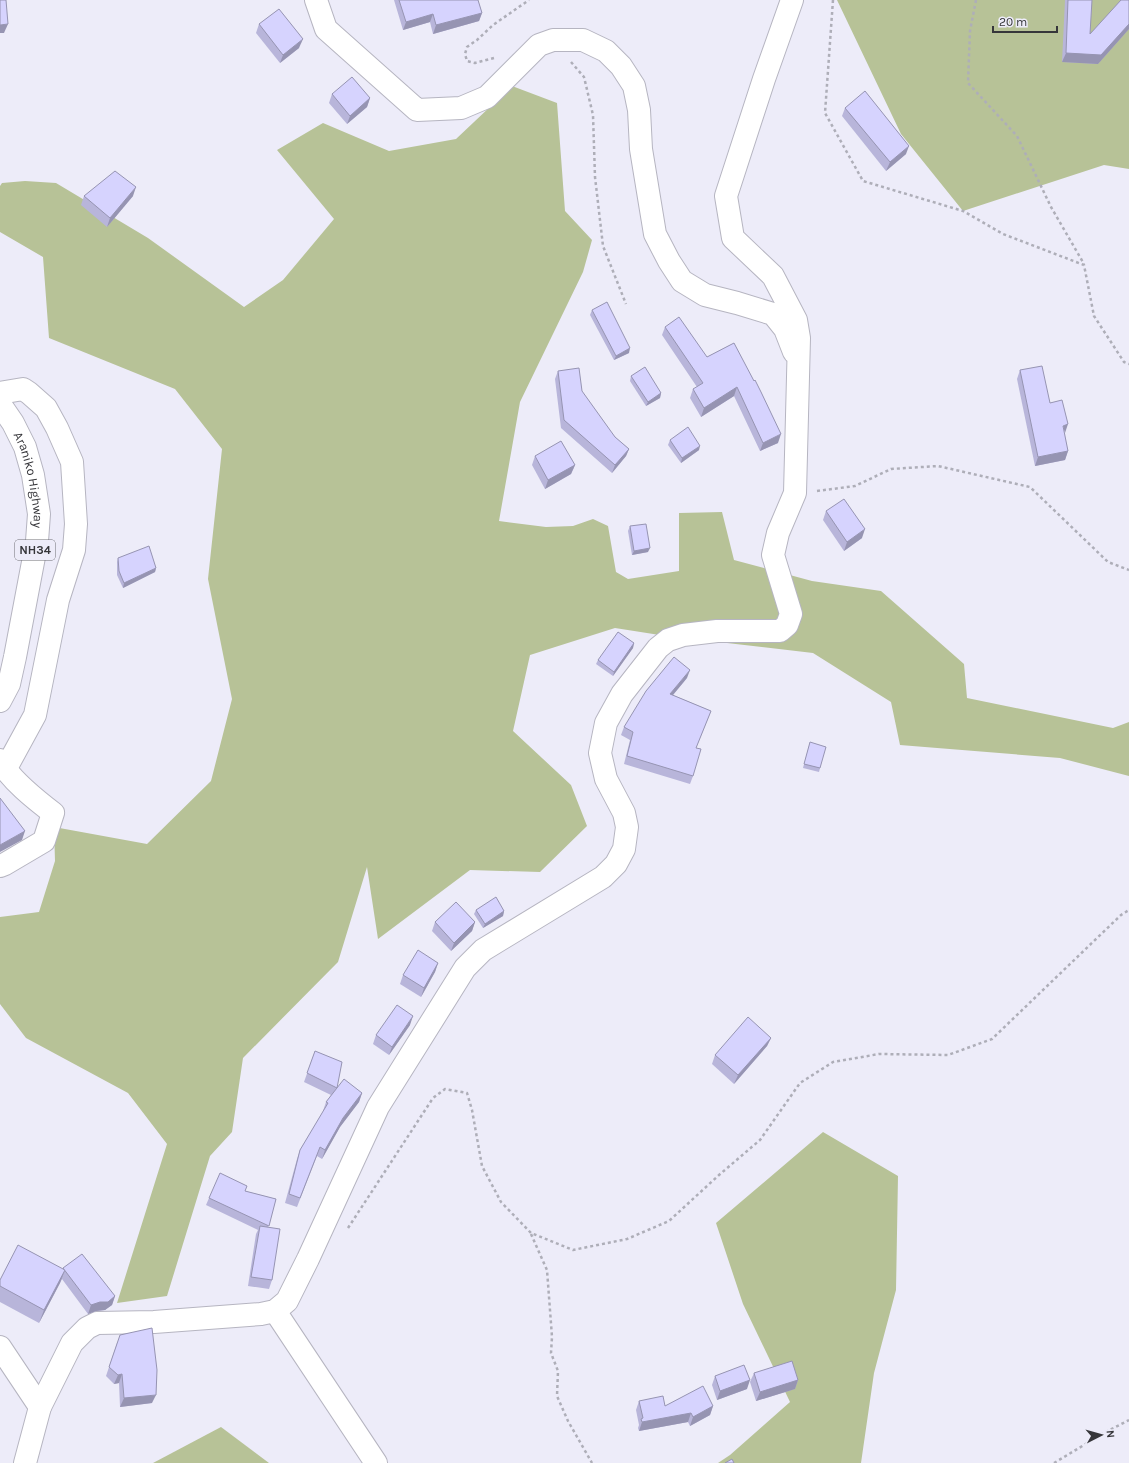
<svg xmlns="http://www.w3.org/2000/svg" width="1129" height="1463" viewBox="0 0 1129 1463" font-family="Karla,sans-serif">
  <rect width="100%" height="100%" fill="#edecf9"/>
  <g fill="#b7c297">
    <path d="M837,0H1129V169L1104,165L963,211L901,134Z"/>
    <path d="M512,86L557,103L565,211L592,240L583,272L520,402L499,521L546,527L573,526L593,519L608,526L616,572L628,579L679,571V513L722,512L734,560L812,581L881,591L964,664L967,698L1113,728L1129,722V776L1060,758L900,745L891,702L813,653L666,636L615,628L530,655L513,731L571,785L587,826L540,872L470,870L378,939L367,867L338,962L243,1058L232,1132L210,1156L167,1296L117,1303L167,1144L128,1093L26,1038L0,1004V917L39,912L55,861L54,827L147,844L211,781L232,699L208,579L222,449L175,389L49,338L43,257L0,232V186L2,183L25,181L56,183L148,238L244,307L283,280L334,219L277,150L323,123L389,151L456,139Z"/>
    <path d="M823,1132L898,1176L896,1290L874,1373L861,1463H718L730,1455L790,1402L743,1304L716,1223Z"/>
    <path d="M221,1427L269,1463H153Z"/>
  </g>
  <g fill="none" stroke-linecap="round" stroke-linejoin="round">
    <defs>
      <g id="minor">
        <path d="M316,0L326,29L417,110L461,108L487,97L539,45L553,40H583L606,51L621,66L634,86L639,110L641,149L655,234L669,261L682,281L705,295L737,303L773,314L785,329L794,352"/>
        <path d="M0,393L23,389L29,393L46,408L57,428L72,462L76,524L74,550L58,600L35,715L5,770"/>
        <path d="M0,760C9,779 36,800 53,813L44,841L5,864L0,866"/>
        <path d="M275,1311L376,1463"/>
        <path d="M0,1347L40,1407"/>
        <path d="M25,1463L40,1407L72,1343L87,1328L97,1323L154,1322L261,1314L275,1311L287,1301L308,1259L378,1107L465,968L483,950L603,877L616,864L624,849L627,827L624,813L606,779L600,753L606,723L622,694L658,648L668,640L683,635L717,631H780L787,625L791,614L773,555L778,533L795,493L799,338L796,320L773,276L733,238L726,196L764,79L792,0"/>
      </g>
      <g id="highway">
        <path id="s1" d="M0,404L13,423L25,447L33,475L39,514L37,541L15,657L9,684L0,701"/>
      </g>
    </defs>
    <use href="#minor" stroke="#b6b5c1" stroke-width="24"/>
    <use href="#highway" stroke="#b6b5c1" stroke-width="24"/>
    <g stroke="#aeaeb8" stroke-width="2.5" stroke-dasharray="3 3" stroke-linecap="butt">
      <path d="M833,0L825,113L863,181L963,211L1003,234L1084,265L1094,316L1124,362L1129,364"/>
      <path d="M976,0L970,31L968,83L1017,136L1051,207L1084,264"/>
      <path d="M494,58L475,63L467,61L465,54L467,47L477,40L493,25L529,0"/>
      <path d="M571,62L584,77L593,115L595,177L603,246L626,304"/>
      <path d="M817,491L855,486L891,469L938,466L1030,487L1108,562L1129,570"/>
      <path d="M348,1228L433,1098L445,1089L467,1093L472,1110L482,1166L501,1202L531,1233L573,1250L627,1239L669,1221L719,1175L760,1140L800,1083L833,1062L879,1054L948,1055L992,1039L1121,915L1129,910"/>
      <path d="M531,1234L547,1270L552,1337L551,1353L558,1371L557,1396L568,1421L592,1463"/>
      <path d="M1054,1463L1104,1433L1129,1420"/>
    </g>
    <use href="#minor" stroke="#fff" stroke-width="22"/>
    <use href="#highway" stroke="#fff" stroke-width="22"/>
  </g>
  <g fill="#b8b5da">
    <path d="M394,0H478L482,13L479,21L433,34L430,22L403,30Z"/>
    <path d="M1065,0H1092L1090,34L1129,0V29L1098,64L1062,62Z"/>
    <path d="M259,24L299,48L280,63L256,33Z"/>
    <path d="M332,94L370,98L367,107L347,124L329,103Z"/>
    <path d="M845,108L906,154L886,171L842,116Z"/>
    <path d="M84,196H133L107,227L81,205Z"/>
    <path d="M592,310L629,353L614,360L590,315Z"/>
    <path d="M665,327L707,357L734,343L778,443L760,451L734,396L701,417L690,398L693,389L697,387L662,335Z"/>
    <path d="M1020,370L1050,403L1064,433L1068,451L1065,460L1035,466L1017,379Z"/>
    <path d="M558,371L615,437L629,449L626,456L612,473L561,428L555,379Z"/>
    <path d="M631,376L661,393L660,398L646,406L630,381Z"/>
    <path d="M670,440L699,450L681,463L668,445Z"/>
    <path d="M535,456L575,465L571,474L545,489L532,465Z"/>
    <path d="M826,511L862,538L844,551L823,520Z"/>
    <path d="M630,526L648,552L632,555L628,531Z"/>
    <path d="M118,558L156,568L155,572L123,588L117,575V562Z"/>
    <path d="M634,643L633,648L613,676L596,664L598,660Z"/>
    <path d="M687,678L673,695L711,711L696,748L693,776L690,784L624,764L630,740L621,735L624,727Z"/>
    <path d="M810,742L820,768L819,772L803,768Z"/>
    <path d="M476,910L504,911L503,916L483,928L474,914Z"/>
    <path d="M435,922H475L472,931L451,951L432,931Z"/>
    <path d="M438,963L435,972L421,997L400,984L403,975Z"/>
    <path d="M410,1025L389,1055L373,1044L376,1035Z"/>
    <path d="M771,1038L767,1046L734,1084L712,1064L715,1055Z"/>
    <path d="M315,1051L337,1088L362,1093L359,1102L340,1127L322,1159L317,1156L297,1207L285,1203L297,1159L300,1150L324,1111H323L326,1102L331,1095L304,1082Z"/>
    <path d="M247,1186L245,1191L276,1199L268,1227L272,1280L269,1289L248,1286L256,1234L258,1230L206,1205L209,1198Z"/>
    <path d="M63,1268L115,1296L112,1305L105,1310L96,1311L88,1314L62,1279L60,1283L39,1323L0,1302V1280L63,1269Z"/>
    <path d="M117,1343L152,1403L120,1407L119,1383L114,1384L106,1376Z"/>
    <path d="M754,1373L798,1380L795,1389L756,1401L750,1382Z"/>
    <path d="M715,1376L747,1389L717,1400L712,1385Z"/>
    <path d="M639,1401L665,1406H713L710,1415L690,1426L688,1422L639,1431L638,1428L639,1425L636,1410Z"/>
  </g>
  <g fill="#9694b2">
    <path d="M482,13L479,21L433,34L436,25Z"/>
    <path d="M433,14L430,22L403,30L406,22Z"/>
    <path d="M8,24L4,33H0V25Z"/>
    <path d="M1129,24V29L1098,64L1062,62L1066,53Z"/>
    <path d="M303,39L299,48L280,63L283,55Z"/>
    <path d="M370,98L367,107L347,124L350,116Z"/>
    <path d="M909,146L906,154L886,171L890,162Z"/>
    <path d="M136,187L133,196L107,227L110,218Z"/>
    <path d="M630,348L629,353L614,360L616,356Z"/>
    <path d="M737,387L734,396L701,417L704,408Z"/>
    <path d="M661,393L660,398L646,406L648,402Z"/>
    <path d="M1068,424L1065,433L1063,426Z"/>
    <path d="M781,434L778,443L760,451L763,443Z"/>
    <path d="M700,446L699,450L681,463L682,458Z"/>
    <path d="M629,449L626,456L612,473L615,465Z"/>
    <path d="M1068,451L1065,460L1035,466L1038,457Z"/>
    <path d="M575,465L571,474L545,489L548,480Z"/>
    <path d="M865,529L862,538L844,551L847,542Z"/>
    <path d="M650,548L648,552L632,555L634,551Z"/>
    <path d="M156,568L155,572L123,588L124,583Z"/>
    <path d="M634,643L633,648L613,676L614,672Z"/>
    <path d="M690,670L687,678L667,702L670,694Z"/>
    <path d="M25,831L22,840L0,852V845Z"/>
    <path d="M504,911L503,916L483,928L485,924Z"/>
    <path d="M475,922L472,931L451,951L454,943Z"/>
    <path d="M438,963L435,972L421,997L424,988Z"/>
    <path d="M413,1016L410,1025L389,1055L392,1047Z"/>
    <path d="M771,1038L767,1046L734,1084L738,1075Z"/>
    <path d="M362,1093L359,1102L340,1127L322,1159L325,1150L343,1118Z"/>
    <path d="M65,1270L60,1283L39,1323L44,1310Z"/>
    <path d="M115,1296L112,1305L105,1310L96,1311L88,1314L91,1305Z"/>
    <path d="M122,1374L119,1383L114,1384L118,1375Z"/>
    <path d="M750,1380L747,1389L717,1400L720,1391Z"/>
    <path d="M798,1380L795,1389L756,1401L760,1392Z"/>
    <path d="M156,1395L152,1403L120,1407L124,1398Z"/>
    <path d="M713,1406L710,1415L690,1426L693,1417Z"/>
    <path d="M691,1413L688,1422L639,1431L642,1422Z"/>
  </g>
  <g fill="#d6d3fe" stroke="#9694b2">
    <path d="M0,0H6L8,24L0,25Z"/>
    <path d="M399,0H478L482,13L436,25L433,14L406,22Z"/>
    <path d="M1068,0H1092L1090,34L1121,0H1129V24L1101,55L1066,53Z"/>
    <path d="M279,9L303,39L283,55L259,24Z"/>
    <path d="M352,77L370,98L350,116L332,94Z"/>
    <path d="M865,91L909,146L890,162L845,108Z"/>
    <path d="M115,171L136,187L110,218L84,196Z"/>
    <path d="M607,302L630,348L616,356L592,310Z"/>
    <path d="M679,317L707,357L734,343L754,381L755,380L761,392L781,434L763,443L737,387L704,408L693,389L703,383L665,327Z"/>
    <path d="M1042,366L1050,403L1062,400L1068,424L1063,426L1068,451L1038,457L1020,370Z"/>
    <path d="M645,367L661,393L648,402L631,376Z"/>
    <path d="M579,368L582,391L615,437L629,449L615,465L564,420L558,371Z"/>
    <path d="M688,427L700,446L682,458L670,440Z"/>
    <path d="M561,441L575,465L548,480L535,456Z"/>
    <path d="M844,499L865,529L847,542L826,511Z"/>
    <path d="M646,524L650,548L634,551L630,526Z"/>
    <path d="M149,546L156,568L124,583L119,571L118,558Z"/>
    <path d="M618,632L634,643L614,672L598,660Z"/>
    <path d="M674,657L690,670L670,694L711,711L696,748L701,749L693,776L627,756L633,732L624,727L646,691Z"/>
    <path d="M810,742L826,747L820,768L804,764Z"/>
    <path d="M0,798L25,831L0,845Z"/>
    <path d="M496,897L504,911L485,924L476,910Z"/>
    <path d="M456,902L475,922L454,943L435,922Z"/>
    <path d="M418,950L438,963L424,988L403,975Z"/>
    <path d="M397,1005L413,1016L392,1047L376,1035Z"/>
    <path d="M748,1017L771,1038L738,1075L715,1055Z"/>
    <path d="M315,1051L342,1062L337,1088L307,1073Z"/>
    <path d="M344,1079L362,1093L343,1118L325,1150L320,1147L300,1198L289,1194L300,1150L328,1103L326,1102Z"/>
    <path d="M220,1173L247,1186L245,1191L276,1199L269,1226L209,1198Z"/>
    <path d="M260,1226L280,1229L272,1280L251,1277Z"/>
    <path d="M18,1245L65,1270L44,1310L0,1286V1280Z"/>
    <path d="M82,1254L115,1296L108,1302H100L91,1305L63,1268Z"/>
    <path d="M152,1328L157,1370L156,1395L124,1398L122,1374L118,1375L109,1367L120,1335Z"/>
    <path d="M792,1361L798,1380L760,1392L754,1373Z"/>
    <path d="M744,1365L750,1380L720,1391L715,1376Z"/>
    <path d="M703,1386L713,1406L693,1417L691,1413L642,1422L641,1419L643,1418L639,1401L663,1396L665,1406Z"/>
    <path d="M732,1459L734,1463H725Z"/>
  </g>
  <g text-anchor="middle" stroke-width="4" stroke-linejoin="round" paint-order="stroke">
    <rect fill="#edecf9" stroke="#6d6d73" stroke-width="1" x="15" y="540" width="40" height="20" rx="3"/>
    <g font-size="12" font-weight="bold" fill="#36363a">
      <text x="35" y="554">NH34</text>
    </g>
    <g font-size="13" fill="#36363a" stroke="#edecf9">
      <text dy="5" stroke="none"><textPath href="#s1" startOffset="83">Araniko Highway</textPath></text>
    </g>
  </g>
  <g transform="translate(1101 1435) rotate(84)" stroke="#edecf9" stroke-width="3" paint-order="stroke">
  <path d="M0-3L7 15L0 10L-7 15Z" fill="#36363a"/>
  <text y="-6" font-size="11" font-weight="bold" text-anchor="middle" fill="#36363a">N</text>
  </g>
  <path d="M993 26v6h64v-6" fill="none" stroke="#36363a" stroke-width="2"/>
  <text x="999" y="26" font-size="12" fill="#36363a" stroke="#edecf9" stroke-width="3" paint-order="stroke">20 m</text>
</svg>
